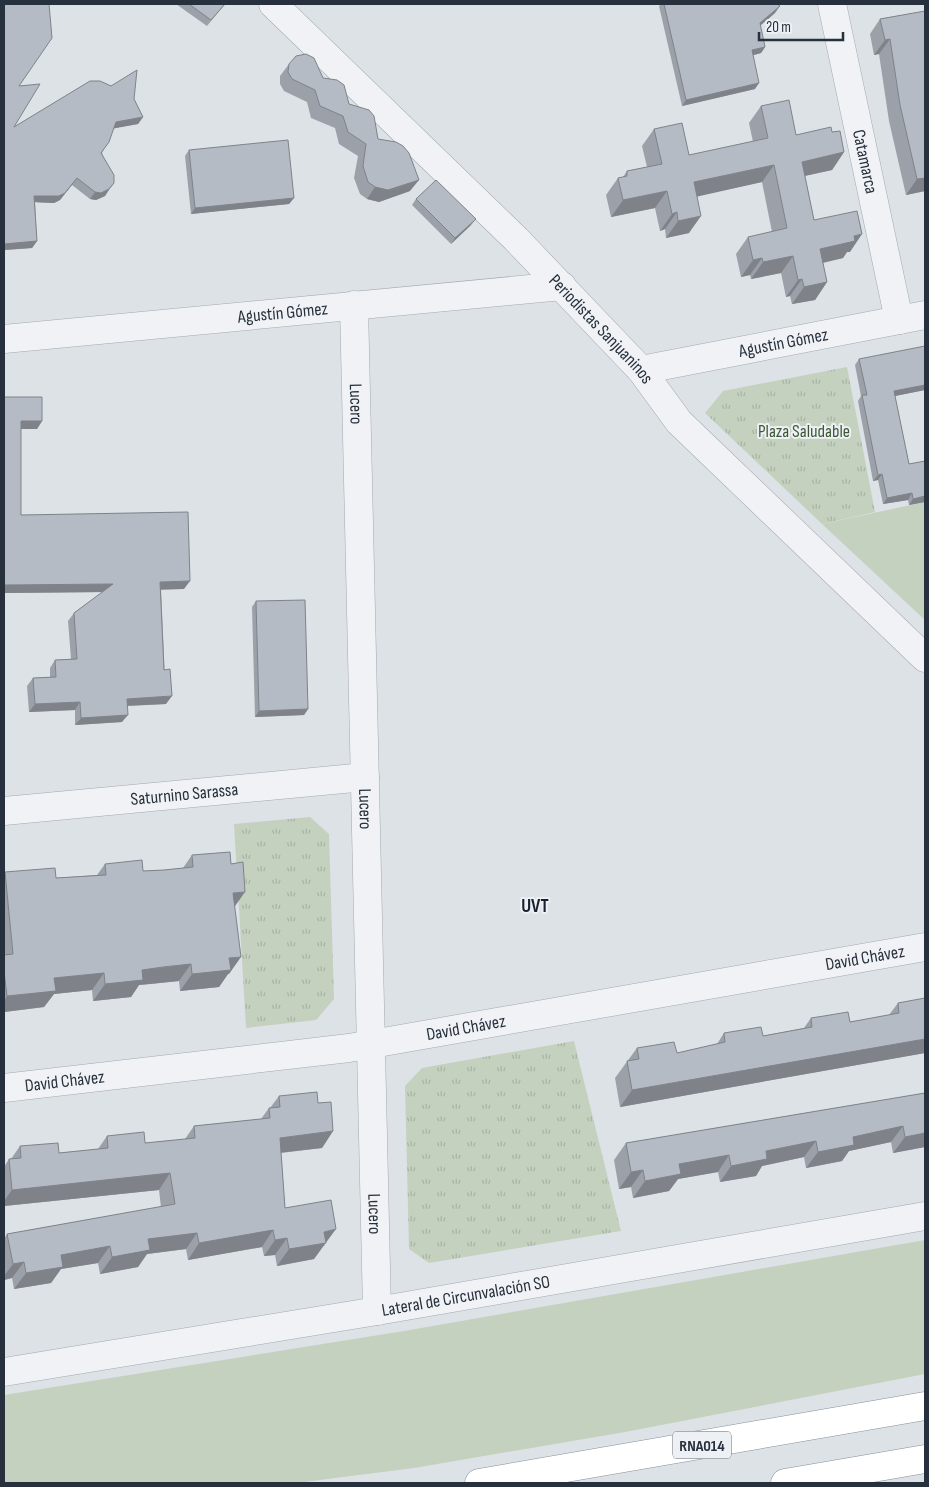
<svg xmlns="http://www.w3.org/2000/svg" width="929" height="1487" viewBox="0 0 929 1487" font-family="'Sofia Sans Condensed',sans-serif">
  <defs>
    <pattern id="park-tufts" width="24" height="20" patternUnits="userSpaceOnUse" patternTransform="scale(1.25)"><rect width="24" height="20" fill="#c4d1be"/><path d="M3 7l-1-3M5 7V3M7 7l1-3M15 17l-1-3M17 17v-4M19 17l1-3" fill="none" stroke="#a8b4a4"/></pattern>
  </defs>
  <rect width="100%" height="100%" fill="#dde2e7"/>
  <g fill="#c4d1be">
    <path d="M925,502V620L822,524Z"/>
    <path d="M925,1240V1374L625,1432L414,1468L304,1482L4,1483V1395L404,1331Z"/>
  </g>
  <g fill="url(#park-tufts)">
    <path d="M847,367L875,512L822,524L705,413L723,391Z"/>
    <path d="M310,817L329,834L334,999L316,1020L246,1028L234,824Z"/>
    <path d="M574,1041L621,1231L429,1263L409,1249L405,1086L422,1068Z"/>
  </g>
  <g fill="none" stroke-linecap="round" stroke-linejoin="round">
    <defs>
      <g id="minor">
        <path id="s1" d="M273,4L516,239L641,370L679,422L925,658"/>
        <path id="s2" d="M832,4L899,320"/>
        <path id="s3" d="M354,305L377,1311"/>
        <path id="s4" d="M4,339L562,286"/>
        <path id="s5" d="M641,370L925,315"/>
        <path id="s6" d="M4,811L365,777"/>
        <path id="s7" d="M4,1088L349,1048L925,947"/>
        <path id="s8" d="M4,1372L377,1311L925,1216"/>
      </g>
      <g id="highway">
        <path d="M479,1483L925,1406"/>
        <path d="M785,1483L925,1459"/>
      </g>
    </defs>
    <use href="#minor" stroke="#a3a9b1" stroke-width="29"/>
    <use href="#highway" stroke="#85909d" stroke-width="29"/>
    <use href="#minor" stroke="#f0f2f5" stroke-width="28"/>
    <use href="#highway" stroke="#fff" stroke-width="28"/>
  </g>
  <g fill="#9ca1a9">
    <path d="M4,4L19,86L14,127L134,99L143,117L138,124L114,128L102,153L114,183L105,196L96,200L90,199L72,185L60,200L54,203L35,202L37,241L32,248L4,250Z"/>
    <path d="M176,4H225L207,26Z"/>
    <path d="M661,4L775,13L760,26L765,47L761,53L753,55L755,89L682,106L659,6Z"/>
    <path d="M925,11V191L906,195L889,121L879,54L874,55L870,34L880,19Z"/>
    <path d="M289,64L323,78L349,104L378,139L410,191L379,202L367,199L360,194L354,178L358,156L339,144L335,128L311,118L307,102L284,91L280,84V76Z"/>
    <path d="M761,106L796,135L832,132L844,152L832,170L805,176L814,220L850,252H847L843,258L823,263L827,282L815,300L792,304L790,296L786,297L781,273L751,279L750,275L741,277L736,254L748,237L772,232L762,182L697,196L689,233L666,238L665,229L660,231L655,208L611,217L606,195L618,178L623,177L627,171L647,167L642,146L654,129L689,155L753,142L749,123Z"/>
    <path d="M189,150L294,198L289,204L191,214L185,156Z"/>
    <path d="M416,199L471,225L451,244L412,205Z"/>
    <path d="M859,359L925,390L895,396L909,464L925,461V502L909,505L908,500L883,504L878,480L873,481L858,401L861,396L855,365Z"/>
    <path d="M4,397L42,421L37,429H21V515L184,589H161L166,704L127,706L122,722L75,725V710L29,712L27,686L33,678L50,677V668L55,660L71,659L68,621L74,613L103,592L4,593Z"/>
    <path d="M256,601L308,709L304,715L255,717L252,607Z"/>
    <path d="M192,855L235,907L229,974H228L219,987L180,991L179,981L151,984L139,985L131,997L93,1001L92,990L54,994L44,1007L4,1012V874L5,872L56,878L97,875L105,864L143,871L164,870L183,868Z"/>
    <path d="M898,1003L925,1053L620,1107L615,1078L637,1048L677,1053L717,1044L724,1033L763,1036L804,1028L811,1018L850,1022L889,1015Z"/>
    <path d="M925,1093V1147L893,1153L891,1142L849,1151L842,1161L806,1168L804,1157L762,1166L756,1176L720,1182L718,1172L678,1179L669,1191L633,1198L631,1187L619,1189L614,1160L626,1143Z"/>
    <path d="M279,1096L318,1103L333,1131L322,1148L281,1153L285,1208L325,1246H323L314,1259L277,1266L275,1255L264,1256L262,1247L188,1260L186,1249L147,1254L138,1267L100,1274L98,1263L61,1269L51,1283L14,1289L12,1278L4,1280V1239L7,1234L161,1207L159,1190L4,1206V1167L9,1159H11L20,1146L59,1153L98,1149L107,1136L145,1143L185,1139L194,1126L261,1119L269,1108H270Z"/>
  </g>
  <g fill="#7f8389">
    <path d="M780,6L775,13L755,30L760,23Z"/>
    <path d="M890,39L879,54L874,55L885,40Z"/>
    <path d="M765,47L761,53L747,57L752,50Z"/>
    <path d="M759,83L755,89L682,106L686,100Z"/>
    <path d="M143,117L138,124L111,129L116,122Z"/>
    <path d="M844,152L832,170L790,179L802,162Z"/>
    <path d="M774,165L762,182L682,200L694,182Z"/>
    <path d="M77,178L60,200L54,203L30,202L34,196Z"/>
    <path d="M925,178V191L906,195L917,179Z"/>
    <path d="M419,180L410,191L379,202L367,199L375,187Z"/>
    <path d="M109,189L105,196L96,200L90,199L95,192Z"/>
    <path d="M667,191L655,208L611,217L623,200Z"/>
    <path d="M294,198L289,204L191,214L195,208Z"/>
    <path d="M677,212L665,229L660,231L672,214Z"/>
    <path d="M701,216L689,233L666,238L678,221Z"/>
    <path d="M476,219L471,225L451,244L455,238Z"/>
    <path d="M862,234L850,252H847L843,258L808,266L820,249L854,236Z"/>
    <path d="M37,241L32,248L4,250V244Z"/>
    <path d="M793,256L781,273L751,279L763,262Z"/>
    <path d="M762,258L750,275L741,277L753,260Z"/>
    <path d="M802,279L790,296L786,297L798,280Z"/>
    <path d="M827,282L815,300L792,304L804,287Z"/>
    <path d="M925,385V390L890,397L894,391Z"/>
    <path d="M21,421H42L37,429H16Z"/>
    <path d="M882,474L878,480L873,481L878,475Z"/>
    <path d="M912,493L908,500L883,504L887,498Z"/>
    <path d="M925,496V502L909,505L913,499Z"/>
    <path d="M190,581L184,589L155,590L160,582Z"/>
    <path d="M113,584L108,592L4,593V585Z"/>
    <path d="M172,696L166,704L122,706L127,699Z"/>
    <path d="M80,702L75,710L29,712L35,704Z"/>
    <path d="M308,709L304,715L255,717L259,711Z"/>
    <path d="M128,715L122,722L75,725L81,718Z"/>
    <path d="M245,892L233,909V893Z"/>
    <path d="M241,957L229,974H228L219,987L180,991L192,974L229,958Z"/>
    <path d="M191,964L179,981L139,985L131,997L93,1001L105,984L142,970Z"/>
    <path d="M104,973L92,990L54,994L44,1007L4,1012V1001L7,996L54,978Z"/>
    <path d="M925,1039V1053L620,1107L632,1090Z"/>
    <path d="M903,1126L891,1142L849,1151L842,1161L806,1168L818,1152L853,1137Z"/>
    <path d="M333,1131L322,1148L268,1154L280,1138Z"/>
    <path d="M925,1133V1147L893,1153L905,1137Z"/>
    <path d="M816,1141L804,1157L762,1166L756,1176L720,1182L731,1166L766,1151Z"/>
    <path d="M729,1155L718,1172L678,1179L669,1191L633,1198L645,1181L679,1164Z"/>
    <path d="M643,1170L631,1187L619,1189L631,1172Z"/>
    <path d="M170,1173L159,1190L4,1206V1201L12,1190Z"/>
    <path d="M336,1229L314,1259L277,1266L289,1249L324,1232Z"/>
    <path d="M273,1230L262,1247L188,1260L199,1243Z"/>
    <path d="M197,1233L186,1249L147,1254L138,1267L100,1274L112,1257L148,1239Z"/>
    <path d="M287,1238L275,1255L264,1256L275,1240Z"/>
    <path d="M110,1246L98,1263L61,1269L51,1283L14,1289L26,1273L61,1255Z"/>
    <path d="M24,1262L12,1278L4,1280V1276L13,1264Z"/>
  </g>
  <g fill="#b5bbc4" stroke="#7f8389">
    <path d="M4,4H49L52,38L19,86L40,84L14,127L90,81H100L111,86L137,70L134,99L143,117L116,122L109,142L101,153L114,175V183L109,189L101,193L95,192L77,178L65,193L59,196H34L37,241L4,244Z"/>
    <path d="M189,4H225L211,20Z"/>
    <path d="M664,4H777L780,6L760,23L765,47L752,50L759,83L686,100Z"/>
    <path d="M925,11V178L917,179L900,105L890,39L885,40L880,19Z"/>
    <path d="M306,54L314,58L323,78L337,80L344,85L349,104L369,110L374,116L378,139L396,142L403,146L409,153L419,180L388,190L375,187L368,182L363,166L366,144L348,132L343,116L320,106L315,90L292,79L288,72L289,64L296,56Z"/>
    <path d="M789,100L796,135L831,127L832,132L840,131L844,152L802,162L814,220L857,211L862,234L854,236L855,241L820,249L827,282L804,287L802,279L798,280L793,256L763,262L762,258L753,260L748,237L787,228L774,165L694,182L701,216L678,221L677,212L672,214L667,191L623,200L618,178L627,176V171L662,164L654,129L682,123L689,155L768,138L761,106Z"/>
    <path d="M288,140L294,198L195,208L189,150Z"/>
    <path d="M436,180L476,219L455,238L416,199Z"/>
    <path d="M925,346V385L894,391L909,464L925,461V496L913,499L912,493L887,498L882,474L878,475L862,395H867L859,359Z"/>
    <path d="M4,397H42V421H21V515L188,512L190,581L160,582L164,670L170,669L172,696L127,699L128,715L81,718L80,702L35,704L33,678L56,677L55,660L77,659L74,613L113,584L4,585Z"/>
    <path d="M305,600L308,709L259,711L256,601Z"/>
    <path d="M230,852L231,864L243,862L245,892L233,893L241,957L229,958L231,970L192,974L191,964L163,967L142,970L143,980L105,984L104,973L54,978L56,991L7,996L4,971V955L13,954L5,872L55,868L56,878L106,875L105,864L142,860L143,871L164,870L193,867L192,855Z"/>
    <path d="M925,998V1039L632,1090L627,1061L639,1059L637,1048L674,1042L677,1053L725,1042L724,1033L761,1027L763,1036L812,1027L811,1018L824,1016L848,1012L850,1022L899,1013L898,1003Z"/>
    <path d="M317,1092L318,1103L331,1102L333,1131L280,1138L285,1208L331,1200L336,1229L324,1232L326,1243L289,1249L287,1238L275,1240L273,1230L199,1243L197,1233L148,1239L150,1250L112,1257L110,1246L61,1255L63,1267L26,1273L24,1262L13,1264L7,1234L175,1204L170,1173L12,1190L9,1159L21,1158L20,1146L58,1143L59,1153L108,1148L107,1136L144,1132L145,1143L195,1138L194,1126L270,1118L269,1108L280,1107L279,1096Z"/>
    <path d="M925,1093V1133L905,1137L903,1126L853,1137L854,1145L818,1152L816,1141L766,1151L767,1159L731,1166L729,1155L679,1164L681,1174L645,1181L643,1170L631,1172L626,1143Z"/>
  </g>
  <g text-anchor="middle" stroke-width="4" stroke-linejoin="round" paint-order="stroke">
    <rect fill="#edf0f5" stroke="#626a74" stroke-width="1" x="673" y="1431.5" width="58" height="27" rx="4"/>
    <g font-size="16" font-weight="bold" fill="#27303d">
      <text x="702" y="1451">RNA014</text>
    </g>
    <g font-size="18" fill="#27303d" stroke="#edf0f5">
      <text dy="6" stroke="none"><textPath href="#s2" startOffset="161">Catamarca</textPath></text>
      <text dy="6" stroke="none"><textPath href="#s4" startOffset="280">Agustín Gómez</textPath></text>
      <text dy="6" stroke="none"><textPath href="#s1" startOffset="462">Periodistas Sanjuaninos</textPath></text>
      <text dy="6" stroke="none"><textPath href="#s5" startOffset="145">Agustín Gómez</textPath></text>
      <text dy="6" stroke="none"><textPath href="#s3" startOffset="99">Lucero</textPath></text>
      <text dy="6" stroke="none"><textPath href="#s6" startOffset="181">Saturnino Sarassa</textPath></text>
      <text dy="6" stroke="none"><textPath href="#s3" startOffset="504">Lucero</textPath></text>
      <text dy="6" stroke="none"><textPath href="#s7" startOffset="871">David Chávez</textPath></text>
      <text dy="6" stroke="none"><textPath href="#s7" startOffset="466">David Chávez</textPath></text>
      <text dy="6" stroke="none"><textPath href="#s7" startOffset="61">David Chávez</textPath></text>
      <text dy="6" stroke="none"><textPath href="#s3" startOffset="909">Lucero</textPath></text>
      <text dy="6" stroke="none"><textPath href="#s8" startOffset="468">Lateral de Circunvalación SO</textPath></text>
    </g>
    <g font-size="18" fill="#3d5934" stroke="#edf0f5">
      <text x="804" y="437">Plaza Saludable</text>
    </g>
    <g font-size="19" font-weight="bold" fill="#19222e" stroke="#edf0f5">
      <text x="535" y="912">UVT</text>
    </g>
  </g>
  <rect width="929" height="1487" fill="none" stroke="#27303d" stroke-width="10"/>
  <path d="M759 32v8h84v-8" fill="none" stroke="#27303d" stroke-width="2.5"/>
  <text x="766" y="32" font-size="15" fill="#27303d" stroke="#edf0f5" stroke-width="4" paint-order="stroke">20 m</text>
</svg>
